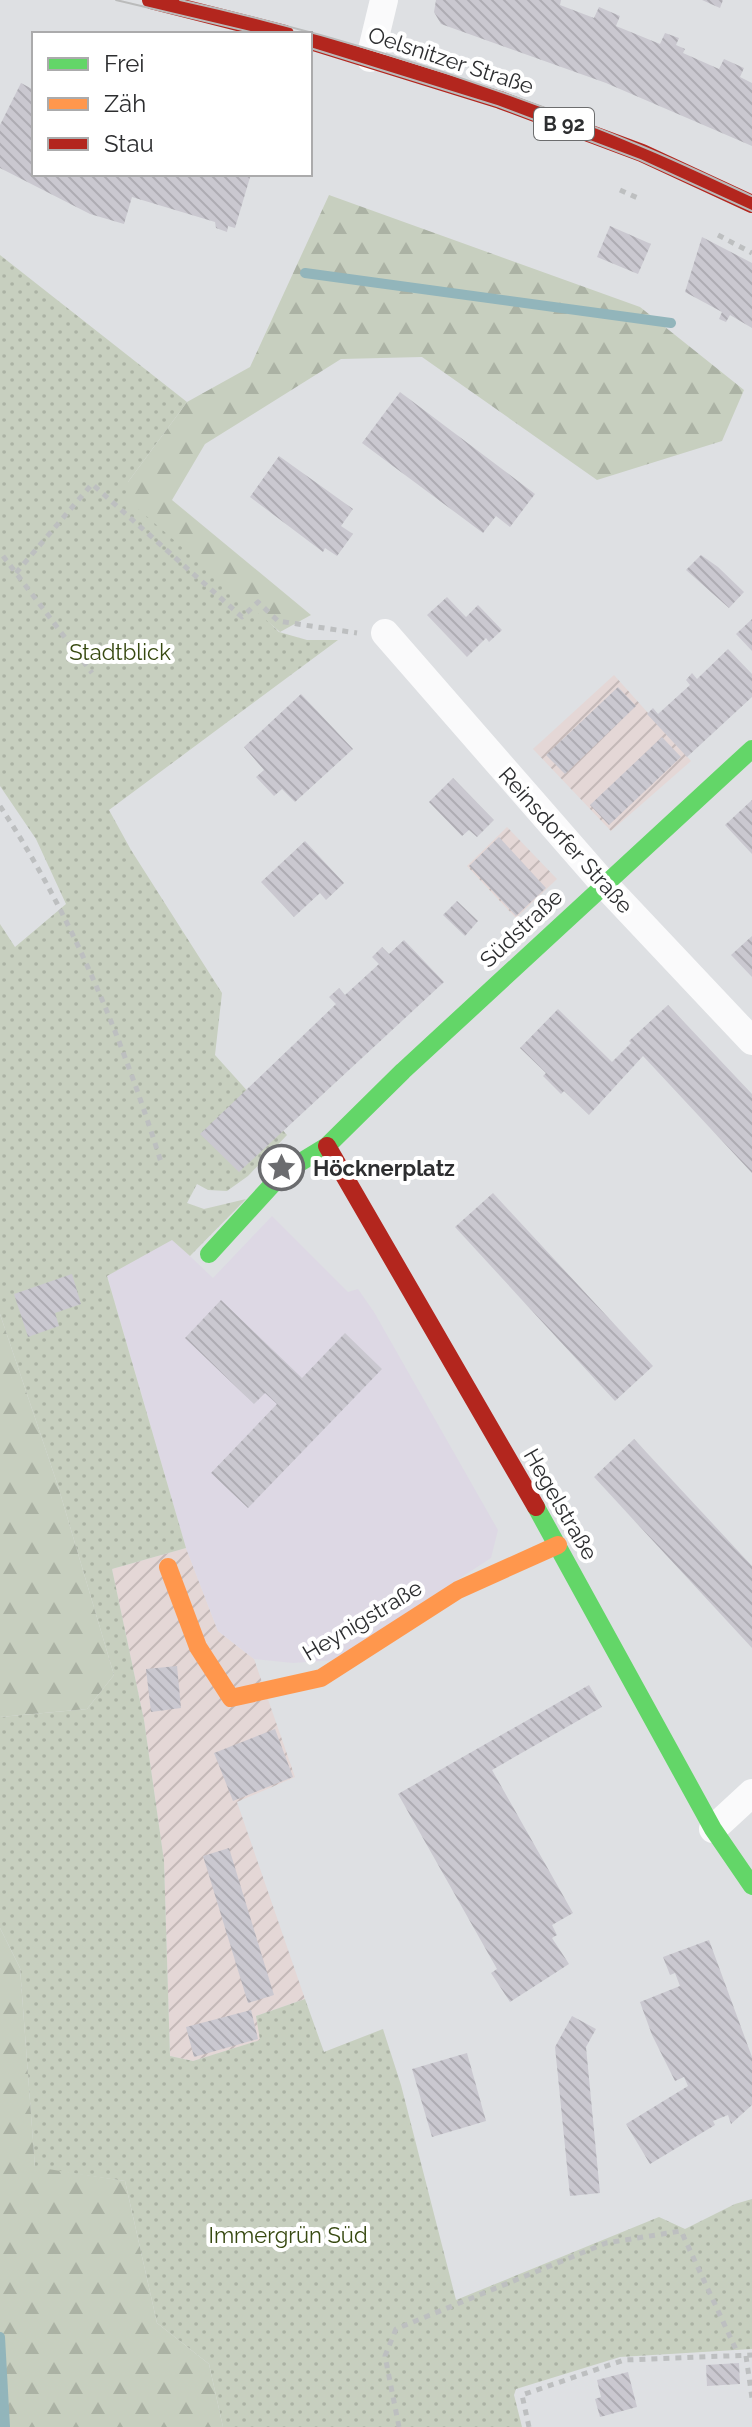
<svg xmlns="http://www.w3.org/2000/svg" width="752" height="2427" viewBox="0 0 752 2427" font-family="Raleway,sans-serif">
  <defs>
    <pattern id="industrial-furrows" width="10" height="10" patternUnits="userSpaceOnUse" patternTransform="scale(2)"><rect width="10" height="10" fill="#e4d7d6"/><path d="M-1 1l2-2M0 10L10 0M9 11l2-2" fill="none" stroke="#c4b9b8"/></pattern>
    <pattern id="grass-dots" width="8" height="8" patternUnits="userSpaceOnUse" patternTransform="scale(2)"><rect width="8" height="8" fill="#c7cfbf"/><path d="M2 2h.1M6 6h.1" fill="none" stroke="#abb2a4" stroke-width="1.8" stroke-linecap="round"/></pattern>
    <pattern id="forest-firs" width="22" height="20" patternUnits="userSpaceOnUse" patternTransform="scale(2)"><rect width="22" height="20" fill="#c7cfbf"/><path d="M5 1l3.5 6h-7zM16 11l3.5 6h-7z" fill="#abb2a4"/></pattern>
    <pattern id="building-back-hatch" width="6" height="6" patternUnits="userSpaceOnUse" patternTransform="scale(2)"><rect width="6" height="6" fill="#cac8d0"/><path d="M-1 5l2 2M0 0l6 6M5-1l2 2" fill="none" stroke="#aeacb3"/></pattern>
  </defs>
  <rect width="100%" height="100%" fill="#dee0e3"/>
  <g fill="url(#industrial-furrows)">
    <path d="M614,675L691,761L611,831L533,749Z"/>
    <path d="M507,827L557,879L516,918L467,866Z"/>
    <path d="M186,1548L218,1631L254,1659L295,1777L237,1802L305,1999L256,2016L261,2040L193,2061L170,2056L164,1861L144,1720L112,1569Z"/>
  </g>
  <path fill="#ddd8e4" d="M272,1216L348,1292L358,1289L374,1312L498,1530L491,1558L334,1660L293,1663L254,1659L218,1631L186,1548L107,1275L172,1239L213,1278Z"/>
  <path fill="url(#grass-dots)" d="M0,255L187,402L128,482L279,632L307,640H338L109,810L131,850L222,993L215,1055L287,1135L248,1176L227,1191L208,1190L197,1184L187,1203L204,1209L246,1199L190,1256L172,1240L107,1276L186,1548L112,1569L144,1720L164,1861L170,2056L193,2061L260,2040L256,2016L305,1999L324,2052L383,2029L401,2085L456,2300L659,2217L685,2229L735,2204L752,2199V2349L620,2357L516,2389L514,2395L522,2427H223L209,2364L157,2323L125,2181L35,2168L20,1968L0,1928V1717L87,1709L114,1675L58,1486L0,1314V924L15,947L66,904L36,839L0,786Z"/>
  <g fill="url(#forest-firs)">
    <path d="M329,195L640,307L744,390L722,441L597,480L422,357L341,359L205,444L172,500L311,615L280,632L129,501L128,482L187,402L250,367Z"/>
    <path d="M0,1314L58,1486L114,1675L87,1709L0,1717Z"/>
    <path d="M0,1928L20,1968L35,2167L125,2181L157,2323L209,2364L223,2427H0Z"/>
  </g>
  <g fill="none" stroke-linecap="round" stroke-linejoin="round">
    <g stroke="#92b5bb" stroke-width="10">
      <path d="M305,273L671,323"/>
      <path d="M0,2337L5,2427"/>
    </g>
  </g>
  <g fill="url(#building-back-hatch)">
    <path d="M436,0H561L560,5L594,18L599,7L620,16L616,26L660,44L665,33L679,38L676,45L685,49L683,53L719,69L724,59L744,68L740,77L752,83V146L606,83L441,24L434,12Z"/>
    <path d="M702,0H723L720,8Z"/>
    <path d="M21,83L34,90V174H251L235,228L228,226L227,232L216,228L215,222L132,197L124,224L90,214L0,168V125Z"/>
    <path d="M610,226L651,244L638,274L597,257Z"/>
    <path d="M702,237L752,263V328L730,315L726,322L719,319L722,312L685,292Z"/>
    <path d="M400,392L535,494L510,527L496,516L483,533L362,443Z"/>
    <path d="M279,456L353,509L341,526L353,534L337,556L325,548L323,552L250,497Z"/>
    <path d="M701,555L718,567L744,592L729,608L686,570Z"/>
    <path d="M447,597L466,617L478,605L502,630L489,642L486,638L467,657L427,615Z"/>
    <path d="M752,619V651L736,634Z"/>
    <path d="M728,649L752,674V697L687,757L647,714L653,708L658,714L690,685L686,680L692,673L697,679Z"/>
    <path d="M618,687L636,706L565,774L546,755Z"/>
    <path d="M301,694L353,749L295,802L282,789L274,796L256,777L264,770L244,747Z"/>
    <path d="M662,737L681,757L609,825L590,805Z"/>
    <path d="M453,778L494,820L477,837L469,830L462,836L429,802Z"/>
    <path d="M752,800V854L725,825Z"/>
    <path d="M499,837L546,888L516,916L469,866Z"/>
    <path d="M305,841L344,883L326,900L320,893L294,917L261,882Z"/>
    <path d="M457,901L478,921L465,936L443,915Z"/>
    <path d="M752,936V977L731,955Z"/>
    <path d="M404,940L444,982L239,1172L200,1134L336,1004L329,997L339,988L345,995L379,964L372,957L382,947L389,954Z"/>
    <path d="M668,1005L752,1094V1173L643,1056L589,1115L564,1091L561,1094L543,1076L546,1073L520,1048L558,1009L612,1062L631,1043L629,1041Z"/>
    <path d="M493,1193L653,1366L615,1401L455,1227Z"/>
    <path d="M72,1274L81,1304L55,1313L59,1326L28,1337L14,1294Z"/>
    <path d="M221,1300L302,1378L345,1333L382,1369L248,1508L211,1473L277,1404L265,1393L254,1404L185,1338Z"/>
    <path d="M634,1439L752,1566V1648L594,1477Z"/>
    <path d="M177,1666L181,1708L151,1712L146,1669Z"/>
    <path d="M589,1685L602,1707L492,1770L573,1913L552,1925L557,1935L552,1938L569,1964L510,2002L491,1973L497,1969L398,1794Z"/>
    <path d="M275,1729L293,1777L233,1801L214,1753Z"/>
    <path d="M229,1848L274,1995L248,2003L203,1856Z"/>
    <path d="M709,1940L752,2057V2105L731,2124L728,2115L713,2121L715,2125L650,2164L626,2124L688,2086L684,2077L675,2081L652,2035L640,2002L680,1986L675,1973L670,1975L663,1957Z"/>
    <path d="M251,2010L258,2039L194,2057L186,2027Z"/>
    <path d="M572,2016L596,2029L586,2047L600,2193L570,2196L555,2047Z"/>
    <path d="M467,2053L486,2121L432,2137L412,2069Z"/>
    <path d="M739,2363L740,2384L707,2386L706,2365Z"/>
    <path d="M628,2372L637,2407L600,2417L595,2399L601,2397L597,2380Z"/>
  </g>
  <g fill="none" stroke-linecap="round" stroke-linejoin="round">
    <g stroke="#bdbfc0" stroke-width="5" stroke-dasharray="6 6" stroke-linecap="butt">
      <path d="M620,190L640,199"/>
      <path d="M718,235L752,253"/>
      <path d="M3,556L92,673"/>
      <path d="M16,573L92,484L242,617L258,602L278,621L357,633"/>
      <path d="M0,806C72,915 122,1038 161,1162"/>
      <path d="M746,2356L752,2398"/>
      <path d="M399,2427L385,2356L396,2329L606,2243L681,2231L739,2356"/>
      <path d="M529,2427L522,2395L624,2360L752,2355"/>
    </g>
    <g stroke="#fafafb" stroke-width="28">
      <path d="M370,58L384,0"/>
      <path d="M385,633L604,884L752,1041"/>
      <path d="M713,1829L752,1793"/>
    </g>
    <g stroke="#63d668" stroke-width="18">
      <path d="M209,1254L272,1185L291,1168L327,1146L403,1071L752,749"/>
      <path d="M536,1507L713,1829L752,1886"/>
    </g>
    <path stroke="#ff974d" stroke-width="18" d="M168,1567L198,1647L231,1698L321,1678L458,1590L558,1545"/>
    <g stroke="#b3261e" stroke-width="18">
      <path d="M151,0L285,34"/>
      <path d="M310,41L500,100L642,153L752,204"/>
      <path d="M327,1146L536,1507"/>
    </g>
    <g stroke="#babbbb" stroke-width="2">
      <path d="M116,0L259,34"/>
      <path d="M180,0C338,35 497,85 646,148C682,163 717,180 752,196"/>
      <path d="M310,48L497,106L640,160L752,211"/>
    </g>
  </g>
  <defs>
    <symbol id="sight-ring" viewBox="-11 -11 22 22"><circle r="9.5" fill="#fff" stroke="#6b6c6f" stroke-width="1.5"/><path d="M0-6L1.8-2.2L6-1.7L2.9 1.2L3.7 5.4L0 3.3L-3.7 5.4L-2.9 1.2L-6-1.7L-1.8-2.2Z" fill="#6b6c6f"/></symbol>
  </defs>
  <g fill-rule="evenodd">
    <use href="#sight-ring" x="256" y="1142" width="51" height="51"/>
  </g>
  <g text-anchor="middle" stroke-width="8" stroke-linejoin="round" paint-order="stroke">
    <rect fill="#fff" stroke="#6c6d6e" stroke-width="2" x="534" y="108" width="60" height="32" rx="6"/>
    <g font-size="20" font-weight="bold" fill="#2d2e30">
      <text x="564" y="131">B 92</text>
    </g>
    <g font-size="22" fill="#2d2e30" stroke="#fff">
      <text transform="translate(451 60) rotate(18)" y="8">Oelsnitzer Straße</text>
      <text transform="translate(566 840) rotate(48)" y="8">Reinsdorfer Straße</text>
      <text transform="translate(521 928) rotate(-43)" y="8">Südstraße</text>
      <text transform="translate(561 1504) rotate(60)" y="8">Hegelstraße</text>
      <text transform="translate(362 1620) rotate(-31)" y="8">Heynigstraße</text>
    </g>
    <g font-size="22" fill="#374910" stroke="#fff">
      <text x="120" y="660">Stadtblick</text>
      <text x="288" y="2243">Immergrün Süd</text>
    </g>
    <g font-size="22" font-weight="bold" fill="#2d2e30" stroke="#fff" text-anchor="start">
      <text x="313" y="1176">Höcknerplatz</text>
    </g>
  </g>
  <rect x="32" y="32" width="280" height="144" fill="#ffffff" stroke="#ababac" stroke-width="2"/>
  <rect x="48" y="58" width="40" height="12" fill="#63d668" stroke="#ababac" stroke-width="2"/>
  <text x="104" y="72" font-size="24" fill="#2d2e30">Frei</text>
  <rect x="48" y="98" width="40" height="12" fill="#ff974d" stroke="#ababac" stroke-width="2"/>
  <text x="104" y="112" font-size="24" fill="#2d2e30">Zäh</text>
  <rect x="48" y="138" width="40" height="12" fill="#b3261e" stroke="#ababac" stroke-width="2"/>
  <text x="104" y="152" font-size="24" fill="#2d2e30">Stau</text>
</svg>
